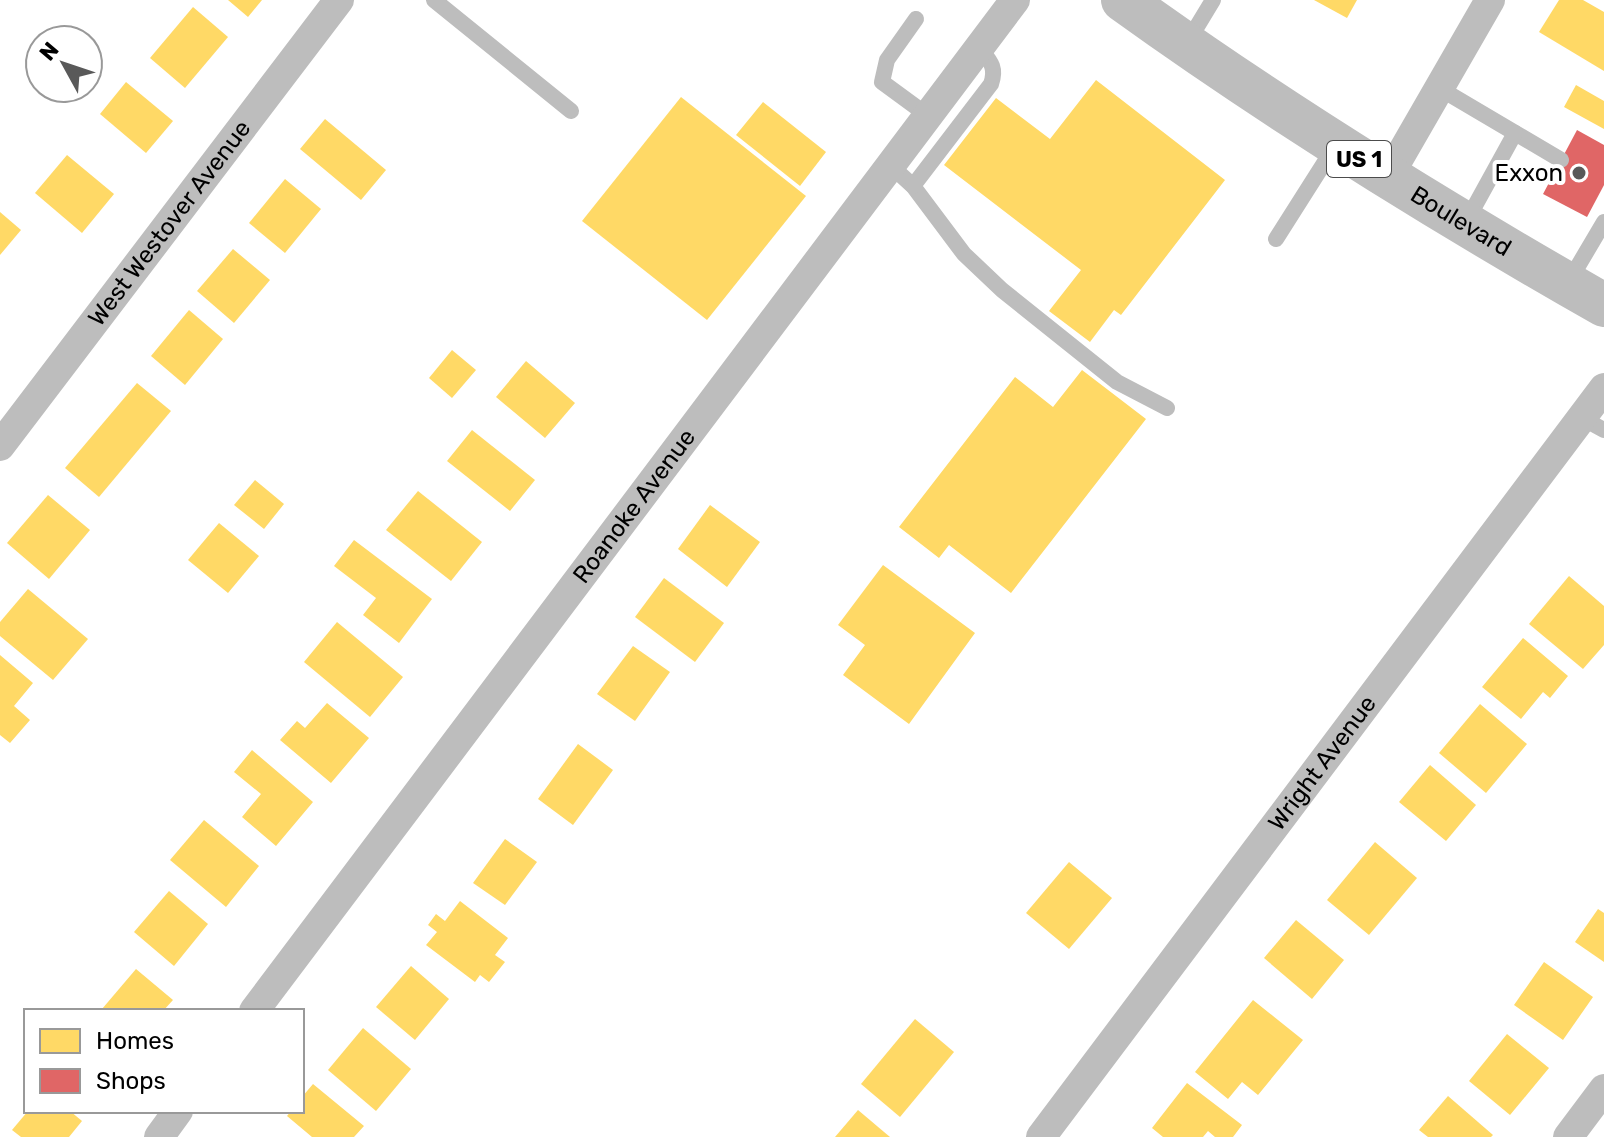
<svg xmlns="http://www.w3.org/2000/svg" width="1604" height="1137" viewBox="0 0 1604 1137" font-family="Rubik,sans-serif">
  <rect width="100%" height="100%" fill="#fff"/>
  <g fill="#ffd966">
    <path d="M228,0H262L248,17Z"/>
    <path d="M1314,0H1357L1347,18Z"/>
    <path d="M1559,0H1583L1604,12V71L1539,32Z"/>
    <path d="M193,7L228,37L185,88L150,58Z"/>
    <path d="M1096,80L1225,180L1121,315L1114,310L1090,342L1049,311L1081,270L944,165L996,98L1050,139Z"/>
    <path d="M126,82L173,121L146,153L100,114Z"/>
    <path d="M1576,85L1604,101V129L1564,107Z"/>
    <path d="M681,97L806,196L707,320L582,221Z"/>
    <path d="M763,102L826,152L800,186L736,135Z"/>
    <path d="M325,119L386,170L361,200L300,149Z"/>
    <path d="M67,155L114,194L82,233L35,193Z"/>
    <path d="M285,179L321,209L285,253L249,223Z"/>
    <path d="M0,212L21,230L0,255Z"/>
    <path d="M233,249L270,280L234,323L197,291Z"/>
    <path d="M189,310L223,339L185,385L151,356Z"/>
    <path d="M452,350L476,370L452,398L429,378Z"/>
    <path d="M526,361L575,403L545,438L496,397Z"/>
    <path d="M1082,370L1146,419L1011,593L949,545L939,558L899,527L1015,377L1053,407Z"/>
    <path d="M137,383L171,411L99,497L65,468Z"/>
    <path d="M472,430L535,480L510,511L447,461Z"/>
    <path d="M255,480L284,504L264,529L234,505Z"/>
    <path d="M418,491L482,542L451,581L386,530Z"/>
    <path d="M48,495L90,530L49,579L7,543Z"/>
    <path d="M710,505L760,542L727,587L678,549Z"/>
    <path d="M219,523L259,556L228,593L188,560Z"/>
    <path d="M354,540L432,599L399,643L363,615L376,598L334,566Z"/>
    <path d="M883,565L975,633L909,724L843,675L865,645L838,625Z"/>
    <path d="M1569,576L1604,606V645L1583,669L1529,624Z"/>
    <path d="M664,578L724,623L695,662L635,617Z"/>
    <path d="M28,589L88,639L53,680L0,636V622Z"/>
    <path d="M337,622L403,677L370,717L304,662Z"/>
    <path d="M1523,638L1568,676L1550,698L1543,692L1521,719L1482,687Z"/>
    <path d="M633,646L670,672L635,721L597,694Z"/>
    <path d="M0,655L33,683L14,706L30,720L10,743L0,735Z"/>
    <path d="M327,703L369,738L331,783L280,740L297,721L305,728Z"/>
    <path d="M1480,704L1527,744L1486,793L1439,753Z"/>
    <path d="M578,744L613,770L573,825L538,799Z"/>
    <path d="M252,750L313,802L276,846L242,817L261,794L234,772Z"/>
    <path d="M1430,765L1476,805L1446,841L1399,802Z"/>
    <path d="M204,820L259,866L226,907L170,860Z"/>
    <path d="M505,839L537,862L505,905L473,883Z"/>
    <path d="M1375,842L1417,878L1369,935L1327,900Z"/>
    <path d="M1069,862L1112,898L1069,949L1026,913Z"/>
    <path d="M169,891L208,924L174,966L134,932Z"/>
    <path d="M460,901L508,938L495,955L505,962L489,982L480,975L475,982L426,945L437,932L428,925L436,914L445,921Z"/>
    <path d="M1598,909L1604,913V962L1575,942Z"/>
    <path d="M1296,920L1344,960L1312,999L1264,958Z"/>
    <path d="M1544,962L1593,997L1563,1040L1514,1005Z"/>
    <path d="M411,966L449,999L415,1040L376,1007Z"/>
    <path d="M136,969L173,1000L163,1011H105L102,1009Z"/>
    <path d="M1253,1000L1303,1040L1258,1095L1242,1082L1228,1099L1195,1072Z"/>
    <path d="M915,1019L954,1052L900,1117L861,1084Z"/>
    <path d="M363,1028L411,1069L376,1111L328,1070Z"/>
    <path d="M1507,1034L1549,1068L1510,1115L1469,1081Z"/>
    <path d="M1187,1083L1242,1125L1233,1137H1215L1208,1131L1203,1137H1163L1152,1128Z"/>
    <path d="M313,1084L364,1126L354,1137H312L287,1116L291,1111H302V1097Z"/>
    <path d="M1448,1096L1493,1135L1491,1137H1428L1419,1130Z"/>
    <path d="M858,1110L890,1137H835Z"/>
    <path d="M28,1111H70L82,1121L69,1137H21L12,1130Z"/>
  </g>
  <path fill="#e06666" d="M1577,130L1604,145V185L1587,217L1543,194Z"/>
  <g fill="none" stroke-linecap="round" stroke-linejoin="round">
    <g stroke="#bdbdbd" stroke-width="16">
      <path d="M434,0L571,111"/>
      <path d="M916,19L887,60L882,82L927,115"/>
      <path d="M1187,43L1213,0"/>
      <path d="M1439,88L1561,160"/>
      <path d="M889,164L913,186L964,254L1002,290L1117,382L1167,408"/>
      <path d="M913,186L991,84C997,67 990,61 979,47"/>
      <path d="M1466,222L1515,133"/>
      <path d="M1276,239L1335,146"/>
      <path d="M1568,283L1604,222"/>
      <path d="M1582,418L1604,430"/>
    </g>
    <g stroke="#bdbdbd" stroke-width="30">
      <path d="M1388,177L1490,0"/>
      <path id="s1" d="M0,446L339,0"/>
      <path id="s2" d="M254,1011L1015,0"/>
      <path d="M159,1137L178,1111"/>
      <path id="s3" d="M1041,1137L1604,388"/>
      <path d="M1568,1137L1604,1089"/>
    </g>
    <path stroke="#bdbdbd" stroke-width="44" id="s4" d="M1123,0C1277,111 1439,211 1604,305"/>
  </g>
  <circle fill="#595959" stroke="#fff" stroke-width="3" cx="1579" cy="173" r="8"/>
  <g text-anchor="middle" stroke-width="8" stroke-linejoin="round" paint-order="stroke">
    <rect fill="#fff" stroke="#4c4c4c" stroke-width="2" x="1327" y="141" width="64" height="36" rx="6"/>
    <g font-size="22" font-weight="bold" fill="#000">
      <text x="1359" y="167">US 1</text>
    </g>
    <g font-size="24" fill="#000" stroke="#fff" text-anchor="end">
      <text x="1563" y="181">Exxon</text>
    </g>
    <g font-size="24" fill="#000" stroke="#fff">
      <text dy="8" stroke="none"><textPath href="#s4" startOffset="404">Boulevard</textPath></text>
      <text dy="8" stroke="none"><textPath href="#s1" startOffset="280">West Westover Avenue</textPath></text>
      <text dy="8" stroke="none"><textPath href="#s2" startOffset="632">Roanoke Avenue</textPath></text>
      <text dy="8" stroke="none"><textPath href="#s3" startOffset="468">Wright Avenue</textPath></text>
    </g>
  </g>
  <rect x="24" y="1009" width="280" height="104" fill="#ffffff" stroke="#999999" stroke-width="2"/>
  <rect x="40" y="1029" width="40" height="24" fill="#ffd966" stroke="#999999" stroke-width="2"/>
  <text x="96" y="1049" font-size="24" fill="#000000">Homes</text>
  <rect x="40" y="1069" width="40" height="24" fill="#e06666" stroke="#999999" stroke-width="2"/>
  <text x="96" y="1089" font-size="24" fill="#000000">Shops</text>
  <g transform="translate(64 64) rotate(310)"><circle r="38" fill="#ffffff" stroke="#999999" stroke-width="2"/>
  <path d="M0-6L14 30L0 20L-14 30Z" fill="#595959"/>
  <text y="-12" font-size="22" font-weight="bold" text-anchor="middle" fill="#000000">N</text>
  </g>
</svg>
